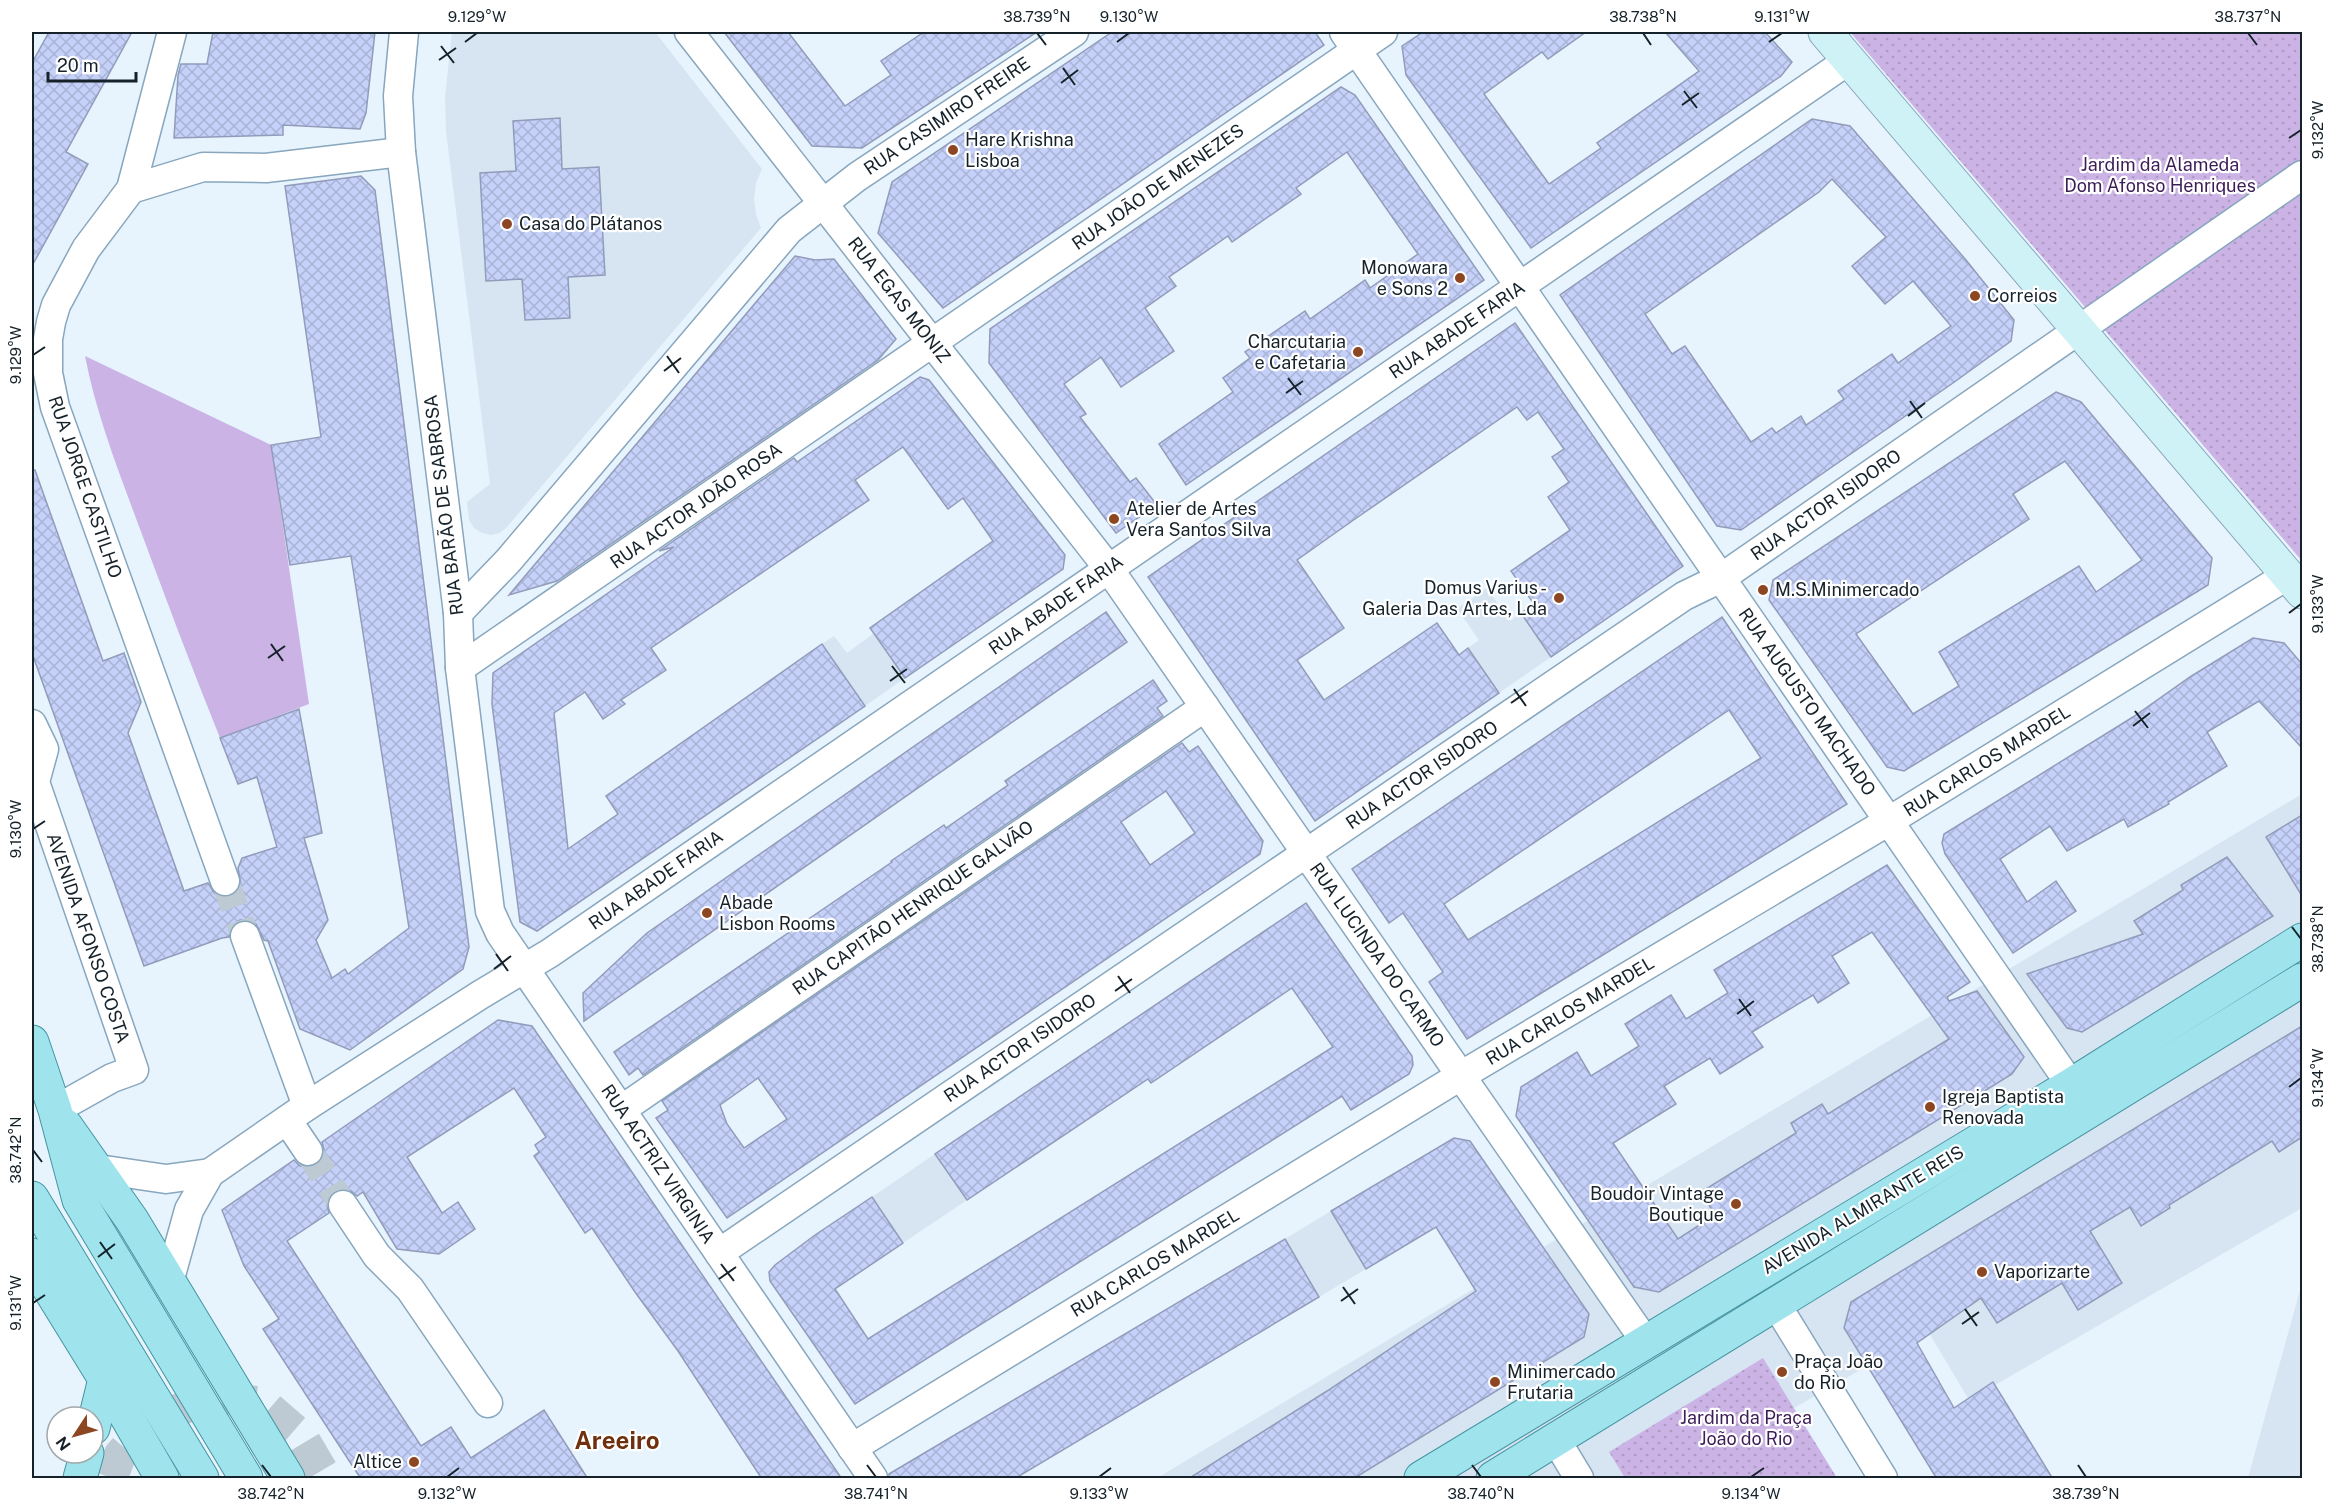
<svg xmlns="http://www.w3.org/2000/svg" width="2334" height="1510" viewBox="0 0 2334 1510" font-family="'Public Sans',sans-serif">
  <defs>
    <pattern id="park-dots" width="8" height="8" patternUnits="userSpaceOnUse" patternTransform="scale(1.5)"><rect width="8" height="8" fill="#cbb4e5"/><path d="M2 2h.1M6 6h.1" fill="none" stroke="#ae9ac5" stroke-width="1.8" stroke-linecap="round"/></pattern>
    <pattern id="building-cross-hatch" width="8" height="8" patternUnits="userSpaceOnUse" patternTransform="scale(1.5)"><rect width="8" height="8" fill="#c6d1fa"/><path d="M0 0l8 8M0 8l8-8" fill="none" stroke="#a9b3d6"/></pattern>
  </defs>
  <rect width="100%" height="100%" fill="#e7f4fd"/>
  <g fill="#d6e5f1">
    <path d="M452,32H655L762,169L756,183L754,198L756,214L761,228L507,527L500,533L491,535L482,533L474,528L469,520L467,502L490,484L446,131L445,97Z"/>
    <path d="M1487,588L1510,621L1521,613L1551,657L1499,693L1468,648L1479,640L1457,609Z"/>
    <path d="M873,634L905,678L865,706L822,644L834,636L847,653Z"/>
    <path d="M2302,794V1208L1969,1400L1928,1331L1672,1478H1157Z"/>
    <path d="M935,1154L967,1200L903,1243L872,1197Z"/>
    <path d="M1331,1211L1366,1269L1319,1297L1285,1239Z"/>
    <path d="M2302,1283V1478H2248Z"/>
  </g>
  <path fill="#cbb4e5" d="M85,356L271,445L309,704L220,738C191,666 164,594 137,521C117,467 96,413 85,356Z"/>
  <g fill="url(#park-dots)">
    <path d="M1850,32H2302V561Z"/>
    <path d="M1763,1358L1837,1478H1625L1609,1452Z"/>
  </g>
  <g fill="url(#building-cross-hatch)" stroke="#929bba" stroke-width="1.5" fill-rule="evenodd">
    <path d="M49,32H132L66,152L88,164L32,266V63Z"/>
    <path d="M213,32H375L366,113L360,129L283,125V135L174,138L178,75L181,64H207Z"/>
    <path d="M724,32H788L845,106L891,75L881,61L924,32H1037L862,148L812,146Z"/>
    <path d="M1112,32H1315L1324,45L943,308L878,233L892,182Z"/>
    <path d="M1423,32H1586L1548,59L1542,52L1484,94L1549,184L1601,148L1597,143L1699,71L1665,32H1765L1792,62L1781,76L1531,248L1406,75L1402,46Z"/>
    <path d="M1341,87L1355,95L1484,280L1186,485L1159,444L1233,392L1223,378L1250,358L1245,352L1305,311L1310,319L1365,280L1370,288L1418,254L1347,152L1296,188L1301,194L1232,242L1228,236L1169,277L1176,286L1145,308L1174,351L1121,387L1101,357L1064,384L1084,411L1086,414L1080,417L1130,482L1136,478L1157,505L1116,533L989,363L990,329Z"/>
    <path d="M560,118L562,169L599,167L605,275L568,277L570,318L525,320L522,279L486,281L480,173L516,171L513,121Z"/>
    <path d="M1812,119L1850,126L1966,260L2014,320L2011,341L1953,383L1741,530L1717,526L1560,295ZM1832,179L1886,237L1852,266L1885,304L1913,281L1951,326L1898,363L1892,354L1838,391L1844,399L1806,425L1801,416L1776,433L1772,428L1751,442L1685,346L1672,354L1645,314L1819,192Z"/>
    <path d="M361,176L375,190L469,947L463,969L350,1050L300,1029L268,941L264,940L256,924L248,920H240L233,925L229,937L222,938L144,966L32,653V470H35L103,661L124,653L141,702L128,733L184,891L208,883L215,894L223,897L231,896L238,891L241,885L238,868L242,858L277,847L257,777L238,784L220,738L299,709L322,833L304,838L328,920L316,940L332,978L345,969L348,974L409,928L351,556L290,565L271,445L321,437L285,186Z"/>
    <path d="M795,256L815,260L834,259L896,339L878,360L557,581L509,595Z"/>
    <path d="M1515,323L1683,566L1551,657L1521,613L1534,604L1511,571L1570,530L1548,497L1569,482L1552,457L1564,449L1538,412L1527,420L1517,407L1355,519L1297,560L1344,628L1297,660L1324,700L1437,623L1459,655L1468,648L1499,693L1315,821L1148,577Z"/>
    <path d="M920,377L929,380L1065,555L1063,569L905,678L870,628L993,541L963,498L948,509L903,447L855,480L869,500L651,648L666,670L621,700L625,704L603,719L585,692L554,713L568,849L618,814L606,796L822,644L865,706L537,931L520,922L492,704L493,673L674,547L659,551L794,458L797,462Z"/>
    <path d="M2056,392L2081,402L2212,558L2208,585L1904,771L1887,767L1769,600L1773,580ZM2065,461L2142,560L2096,592L2079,566L1939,652L1959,686L1913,714L1856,634L2029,519L2013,494Z"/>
    <path d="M1106,612L1127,642L584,1021L583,993L647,933Z"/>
    <path d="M1722,617L1847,804L1467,1039L1429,982L1443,972L1403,913L1389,923L1352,869ZM1729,710L1761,758L1468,940L1444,904Z"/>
    <path d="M2253,638L2284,643L2302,664V748L2259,701L2207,732L2227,766L2168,802L2169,804L2128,827L2124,819L2067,851L2050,826L2000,859L2027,902L2056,881L2076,911L2013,953L1945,854L1942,843L1944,834L2133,717L2190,677Z"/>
    <path d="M1153,680L1167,701L1157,708L1163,716L643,1075L638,1068L629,1075L614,1052L892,862L891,861L944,825L946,828L1008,785L1005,781Z"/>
    <path d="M1182,743L1189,752L1198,746L1263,841L1260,854L727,1218L656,1118L668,1110L662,1101ZM1166,791L1195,833L1150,865L1121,822ZM758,1078L787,1119L744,1148L727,1124L720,1105Z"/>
    <path d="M2302,815V896L2266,837Z"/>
    <path d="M2227,857L2273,916L2082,1032L2067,1028L2027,974L2143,934L2134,921L2183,890L2181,885Z"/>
    <path d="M1887,865L1970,982L1947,997L1949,1001L1977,991L2024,1057L2012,1074L1659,1292L1634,1287L1516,1116L1521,1087L1577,1052L1591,1076L1639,1046L1625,1024L1671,995L1686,1019L1728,993L1714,970ZM1872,932L1949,1039L1828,1114L1822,1104L1791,1123L1796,1133L1701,1192L1715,1215L1678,1239L1613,1143L1676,1104L1664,1086L1710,1058L1720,1074L1763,1047L1752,1032L1813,995L1818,1003L1849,983L1832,956Z"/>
    <path d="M1306,903L1412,1056L1413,1065L1409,1074L1351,1110L1342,1096L855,1404L770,1281L769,1272L775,1265L815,1235L872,1197L903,1243L835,1289L868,1339L1333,1047L1292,988L1151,1083L1148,1079L967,1200L935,1154Z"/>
    <path d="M498,1020L532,1026L842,1479H762L678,1351L635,1292L592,1228L585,1233L534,1156L539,1152L535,1145L546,1137L514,1088L407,1157L442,1213L458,1202L475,1229L439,1254L397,1249L363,1192L357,1196L351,1191L343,1189L334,1191L329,1197L327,1205L329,1213L287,1241L421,1446L451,1427L471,1458L544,1410L588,1479H361L263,1329L279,1319L244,1266L222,1210L294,1160L300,1166L309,1167L318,1164L323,1158L324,1150L322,1142Z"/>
    <path d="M2302,1026V1137L2279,1152L2272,1141L2169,1205L2170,1208L2141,1226L2130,1207L2090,1231L2122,1283L2078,1310L2062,1283L1997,1323L1981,1298L1917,1343L1954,1408L1993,1382L2053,1479H1937L1844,1328L1851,1302Z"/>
    <path d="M1454,1138L1470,1141L1589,1314L1584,1337L1353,1479H1188L1327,1391L1476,1291L1436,1227L1366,1269L1331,1211Z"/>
    <path d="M1285,1239L1319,1297L1014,1479H889V1474Z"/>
  </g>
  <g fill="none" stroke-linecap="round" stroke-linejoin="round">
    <g stroke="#bdcad3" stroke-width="28" stroke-dasharray="28 14" stroke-linecap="butt">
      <path d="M225,881L245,936"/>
      <path d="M308,1151L343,1205"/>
    </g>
    <path stroke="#bdcad3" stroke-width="33" stroke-dasharray="33 16" stroke-linecap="butt" d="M111,1478L120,1455L146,1425L183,1408L217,1396L264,1404L301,1436L326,1478"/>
    <defs>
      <g id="minor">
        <path d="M172,32L131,189L86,249L56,305L51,322L48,339V373L55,407L225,881"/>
        <path d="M404,32L398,96L401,152L458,613L460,668L490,911L500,933L873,1478"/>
        <path d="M689,32L1109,569L1645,1341"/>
        <path d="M1344,32L2071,1085L2068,1107"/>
        <path d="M131,189L203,167L266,168L401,152"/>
        <path d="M458,613L508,561L789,230L857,177L1074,32"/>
        <path d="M460,668L1383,32"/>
        <path d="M32,724L44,749L35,782L134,1070L112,1078L55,1110"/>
        <path d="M245,936L307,1106"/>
        <path d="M621,1110L1205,707"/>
        <path d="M287,1120L308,1151"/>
        <path d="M98,1169L166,1179L210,1173"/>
        <path d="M343,1205L377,1256L410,1289L488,1403"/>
        <path d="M719,1253L1684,596L1721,578L2302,175"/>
        <path d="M169,1282L189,1210L210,1173L307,1106L480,995L550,953L1849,60"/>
        <path d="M1776,1304L1883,1478"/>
        <path d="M1556,1440L1579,1478"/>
        <path d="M852,1448L1462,1075L1889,821L2288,575"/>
      </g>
      <path id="secondary" d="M1825,32L2302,592"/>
      <g id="primary">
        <path d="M32,1042L55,1110L79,1200L246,1478"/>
        <path d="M66,1126L132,1220L288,1478"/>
        <path d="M32,1198L202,1478"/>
        <path d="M32,1255L42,1277L105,1379L162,1478"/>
        <path d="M93,1428L105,1379"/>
        <path d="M80,1478L87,1453"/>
        <path d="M1421,1478L2071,1085L2302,940"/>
        <path d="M1493,1478L2302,980"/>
      </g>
    </defs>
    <use href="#minor" stroke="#88a6bd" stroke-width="31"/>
    <use href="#secondary" stroke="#88a6bd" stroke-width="35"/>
    <use href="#primary" stroke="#4594a1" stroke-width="35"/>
    <use href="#minor" stroke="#fff" stroke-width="28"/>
    <use href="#secondary" stroke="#cff2f6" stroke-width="33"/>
    <use href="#primary" stroke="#9fe4ed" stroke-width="33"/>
  </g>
  <path fill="none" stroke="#16222a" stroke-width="2" d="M1037,33L1046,45M1643,33L1651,45M2248,33L2257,45M465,42L477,33M1117,42L1129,33M1769,42L1782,33M441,46L454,63M439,60L456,48M1063,68L1075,85M1061,83L1078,70M1684,91L1697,108M1682,105L1699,93M2289,138L2301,130M33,355L45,347M667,356L679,373M664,371L681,358M1288,378L1301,395M1286,393L1303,381M1910,401L1922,418M1908,416L1925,403M2289,613L2301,604M271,644L283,661M268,658L285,646M892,666L905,683M890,681L907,669M1514,689L1526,706M1511,703L1528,691M2135,711L2148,728M2133,726L2150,713M33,829L45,821M2292,927L2301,939M496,954L508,971M494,969L511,956M1118,976L1130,993M1115,991L1132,979M1739,999L1751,1016M1737,1014L1754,1001M2289,1087L2301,1078M33,1150L42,1162M100,1242L112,1259M98,1257L115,1244M721,1264L734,1281M719,1279L736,1267M1343,1287L1355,1304M1341,1301L1358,1289M33,1303L45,1295M1965,1309L1977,1326M1962,1324L1979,1312M262,1465L271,1477M867,1465L876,1477M1472,1465L1481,1477M2078,1465L2086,1477M447,1477L459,1468M1099,1477L1111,1468M1751,1477L1764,1468"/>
  <g fill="#8c4621" stroke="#fff" stroke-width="2">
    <circle cx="953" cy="150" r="6"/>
    <circle cx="507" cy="224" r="6"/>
    <circle cx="1460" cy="278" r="6"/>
    <circle cx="1975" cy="296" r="6"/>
    <circle cx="1358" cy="352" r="6"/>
    <circle cx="1114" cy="519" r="6"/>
    <circle cx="1763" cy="590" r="6"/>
    <circle cx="1559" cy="598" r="6"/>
    <circle cx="707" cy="913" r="6"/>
    <circle cx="1930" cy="1107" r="6"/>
    <circle cx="1736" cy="1204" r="6"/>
    <circle cx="1982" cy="1272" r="6"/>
    <circle cx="1782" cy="1372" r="6"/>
    <circle cx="1495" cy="1382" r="6"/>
    <circle cx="414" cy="1462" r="6"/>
  </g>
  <g text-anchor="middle" stroke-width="4.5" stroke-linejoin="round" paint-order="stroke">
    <g font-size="18" fill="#16222a" stroke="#fff">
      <text transform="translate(947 116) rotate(-34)" y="6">RUA CASIMIRO FREIRE</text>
      <text transform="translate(1158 187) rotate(-35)" y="6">RUA JOÃO DE MENEZES</text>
      <text transform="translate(899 300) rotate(52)" y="6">RUA EGAS MONIZ</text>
      <text transform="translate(1457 330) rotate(-34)" y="6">RUA ABADE FARIA</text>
      <text transform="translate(85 487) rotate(71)" y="6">RUA JORGE CASTILHO</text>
      <text transform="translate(444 505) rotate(-97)" y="6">RUA BARÃO DE SABROSA</text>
      <text transform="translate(1826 505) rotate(-35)" y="6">RUA ACTOR ISIDORO</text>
      <text transform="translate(696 506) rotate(-35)" y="6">RUA ACTOR JOÃO ROSA</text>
      <text transform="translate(1056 605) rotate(-35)" y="6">RUA ABADE FARIA</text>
      <text transform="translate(1807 702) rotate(55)" y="6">RUA AUGUSTO MACHADO</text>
      <text transform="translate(1987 761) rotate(-32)" y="6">RUA CARLOS MARDEL</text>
      <text transform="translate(1422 775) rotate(-34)" y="6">RUA ACTOR ISIDORO</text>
      <text transform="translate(656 880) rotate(-35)" y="6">RUA ABADE FARIA</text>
      <text transform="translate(913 908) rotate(-35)" y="6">RUA CAPITÃO HENRIQUE GALVÃO</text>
      <text transform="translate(88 938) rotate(71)" y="6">AVENIDA AFONSO COSTA</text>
      <text transform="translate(1377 955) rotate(55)" y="6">RUA LUCINDA DO CARMO</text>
      <text transform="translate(1570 1011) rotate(-31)" y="6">RUA CARLOS MARDEL</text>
      <text transform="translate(1020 1048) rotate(-34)" y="6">RUA ACTOR ISIDORO</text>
      <text transform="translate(658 1164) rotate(56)" y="6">RUA ACTRIZ VIRGINIA</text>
      <text transform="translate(1863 1210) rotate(-31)" y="6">AVENIDA ALMIRANTE REIS</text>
      <text transform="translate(1155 1263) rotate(-31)" y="6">RUA CARLOS MARDEL</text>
    </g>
    <g font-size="18" fill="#16222a" stroke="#fff" text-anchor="start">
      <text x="965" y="146">Hare Krishna<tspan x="965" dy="21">Lisboa</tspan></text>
      <text x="519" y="230">Casa do Plátanos</text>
      <text x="1448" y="274" text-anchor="end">Monowara<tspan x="1448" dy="21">e Sons 2</tspan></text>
      <text x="1987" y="302">Correios</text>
      <text x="1346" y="348" text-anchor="end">Charcutaria<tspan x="1346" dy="21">e Cafetaria</tspan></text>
      <text x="1126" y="515">Atelier de Artes<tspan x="1126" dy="21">Vera Santos Silva</tspan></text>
      <text x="1547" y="594" text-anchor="end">Domus Varius -<tspan x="1547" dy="21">Galeria Das Artes, Lda</tspan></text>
      <text x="1775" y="596">M.S.Minimercado</text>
      <text x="719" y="909">Abade<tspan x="719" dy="21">Lisbon Rooms</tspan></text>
      <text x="1942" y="1103">Igreja Baptista<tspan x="1942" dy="21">Renovada</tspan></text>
      <text x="1724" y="1200" text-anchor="end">Boudoir Vintage<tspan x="1724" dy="21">Boutique</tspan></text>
      <text x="1994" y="1278">Vaporizarte</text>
      <text x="1794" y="1368">Praça João<tspan x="1794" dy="21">do Rio</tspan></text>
      <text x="1507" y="1378">Minimercado<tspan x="1507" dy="21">Frutaria</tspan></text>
      <text x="402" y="1468" text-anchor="end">Altice</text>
    </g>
    <g font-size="18" fill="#3d1d58" stroke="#fff">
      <text x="2160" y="171">Jardim da Alameda<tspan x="2160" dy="21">Dom Afonso Henriques</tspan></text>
      <text x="1746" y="1424">Jardim da Praça<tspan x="1746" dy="21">João do Rio</tspan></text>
    </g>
    <g font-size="24" font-weight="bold" fill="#6f300d" stroke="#fff">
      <text x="617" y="1449">Areeiro</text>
    </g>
  </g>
  <rect width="2334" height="1510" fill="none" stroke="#ffffff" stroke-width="66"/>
  <g transform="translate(75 1435) rotate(234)"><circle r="28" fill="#ffffff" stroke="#a2a7aa" stroke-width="1.5"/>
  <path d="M0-4.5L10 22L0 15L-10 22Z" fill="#8c4621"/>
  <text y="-9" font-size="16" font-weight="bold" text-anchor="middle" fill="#16222a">N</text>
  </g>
  <path d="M48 72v9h88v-9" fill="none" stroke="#16222a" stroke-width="3"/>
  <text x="57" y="72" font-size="18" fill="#16222a" stroke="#ffffff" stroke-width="4.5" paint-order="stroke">20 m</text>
  <rect x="33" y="33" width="2268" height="1444" fill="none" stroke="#16222a" stroke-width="2"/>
  <g font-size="15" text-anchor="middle" fill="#16222a">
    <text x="477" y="22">9.129°W</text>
    <text x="1037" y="22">38.739°N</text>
    <text x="1129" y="22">9.130°W</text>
    <text x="1643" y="22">38.738°N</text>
    <text x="1782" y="22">9.131°W</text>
    <text x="2248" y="22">38.737°N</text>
    <text transform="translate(2318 130) rotate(-90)" y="5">9.132°W</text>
    <text transform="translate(16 355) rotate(-90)" y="5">9.129°W</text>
    <text transform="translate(2318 604) rotate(-90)" y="5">9.133°W</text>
    <text transform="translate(16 829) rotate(-90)" y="5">9.130°W</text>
    <text transform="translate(2318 939) rotate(-90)" y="5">38.738°N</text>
    <text transform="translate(2318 1078) rotate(-90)" y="5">9.134°W</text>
    <text transform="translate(16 1150) rotate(-90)" y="5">38.742°N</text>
    <text transform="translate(16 1303) rotate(-90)" y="5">9.131°W</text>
    <text x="271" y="1499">38.742°N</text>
    <text x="447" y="1499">9.132°W</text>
    <text x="876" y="1499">38.741°N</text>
    <text x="1099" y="1499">9.133°W</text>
    <text x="1481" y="1499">38.740°N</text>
    <text x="1751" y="1499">9.134°W</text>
    <text x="2086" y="1499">38.739°N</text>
  </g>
</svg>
